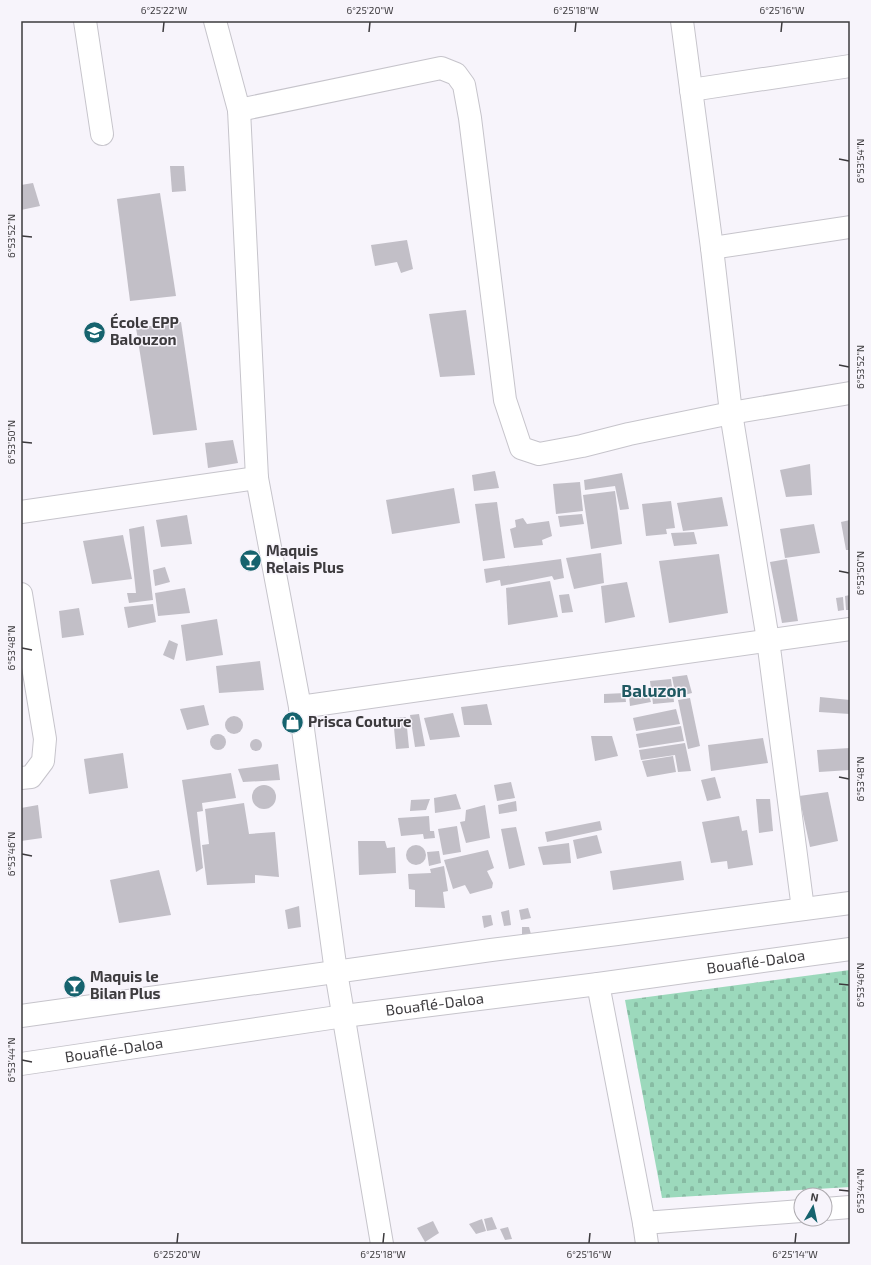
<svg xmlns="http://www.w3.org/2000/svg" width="871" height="1265" viewBox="0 0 871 1265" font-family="'Exo 2',sans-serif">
  <defs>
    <pattern id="cemetery-stones" width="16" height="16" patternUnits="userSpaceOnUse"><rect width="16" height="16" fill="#9cd9bc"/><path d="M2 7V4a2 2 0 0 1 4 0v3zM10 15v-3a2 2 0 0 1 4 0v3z" fill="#87bba3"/></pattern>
  </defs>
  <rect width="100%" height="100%" fill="#f7f4fb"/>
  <path fill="url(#cemetery-stones)" d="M850,970V1187L662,1198L625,1000Z"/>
  <g fill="#c2bfc7">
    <path d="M170,166H184L186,191L172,192Z"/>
    <path d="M33,183L40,206L21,210V185Z"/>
    <path d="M160,193L176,296L130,301L117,199Z"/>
    <path d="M407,240L413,269L401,273L397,262L375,266L371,245Z"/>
    <path d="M466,310L475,375L440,377L429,314Z"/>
    <path d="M181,322L197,430L153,435L136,328Z"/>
    <path d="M233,440L238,463L208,468L205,443Z"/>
    <path d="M810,464L812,495L786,497L780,470Z"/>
    <path d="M495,471L499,488L474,491L472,475Z"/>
    <path d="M622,473L629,509L620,510L615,486L585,490L584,480Z"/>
    <path d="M580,482L583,511L556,514L553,484Z"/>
    <path d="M454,488L460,523L392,534L386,500Z"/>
    <path d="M615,491L622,544L591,549L583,495Z"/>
    <path d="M722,497L728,526L683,531L677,503Z"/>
    <path d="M671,501L675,528L666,529L667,534L646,536L642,504Z"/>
    <path d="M497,502L505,558L483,561L475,504Z"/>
    <path d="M582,514L584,524L560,527L558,516Z"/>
    <path d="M187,515L192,544L161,547L156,520Z"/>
    <path d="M523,518L527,524L549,521L552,536L542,540L543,545L514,548L510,529L516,527L515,520Z"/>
    <path d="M850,520V550H846L841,522Z"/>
    <path d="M814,524L820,553L785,558L780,529Z"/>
    <path d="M144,526L153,600L129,603L127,593H136L129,529Z"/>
    <path d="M694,532L697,544L674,546L671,533Z"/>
    <path d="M123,535L132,579L92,584L83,541Z"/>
    <path d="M601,553L604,583L574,589L566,558Z"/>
    <path d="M719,554L728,613L669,623L659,561Z"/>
    <path d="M561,559L564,578L554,580L552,576L501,586L500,580L486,583L484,569Z"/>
    <path d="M787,559L798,621L782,623L770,562Z"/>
    <path d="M165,567L170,582L155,586L153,570Z"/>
    <path d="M550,581L558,617L508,625L506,588Z"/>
    <path d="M627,582L635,617L605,623L601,586Z"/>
    <path d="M185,588L190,613L158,616L155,593Z"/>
    <path d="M569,594L573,612L562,613L559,595Z"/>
    <path d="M850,595V610H846L845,596Z"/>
    <path d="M843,597L844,610L838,611L836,598Z"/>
    <path d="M153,604L156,622L128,628L124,607Z"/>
    <path d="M79,608L84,635L62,638L59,611Z"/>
    <path d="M217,619L223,655L186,661L181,625Z"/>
    <path d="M169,640L178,644L174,660L163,655Z"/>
    <path d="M260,661L264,690L219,693L216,666Z"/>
    <path d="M687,675L692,693L676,697L672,677Z"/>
    <path d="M671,679L674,702L653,704L650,681Z"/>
    <path d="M648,692L651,702L630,706L629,696Z"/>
    <path d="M625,693L626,702L604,703V694Z"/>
    <path d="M820,697L850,700V714L819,712Z"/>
    <path d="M690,698L700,746L688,749L678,700Z"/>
    <path d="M487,704L492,725H464L461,707Z"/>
    <path d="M204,705L209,725L187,730L180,709Z"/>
    <path d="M676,709L680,724L636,731L633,718Z"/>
    <path d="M453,713L460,737L430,740L424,718Z"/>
    <path d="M419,714L425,746L415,747L410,715Z"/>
    <circle cx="234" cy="725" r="9"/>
    <path d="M406,717L409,748L396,749L393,718Z"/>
    <path d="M681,726L684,741L639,748L636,734Z"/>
    <circle cx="218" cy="742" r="8"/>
    <path d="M591,736H612L618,756L595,761Z"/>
    <path d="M763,738L768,763L711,771L708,745Z"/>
    <circle cx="256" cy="745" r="6"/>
    <path d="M685,743L691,771L678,772L675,755L641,760L639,750Z"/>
    <path d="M850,748V770L819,772L817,750Z"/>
    <path d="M123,753L128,788L89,794L84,759Z"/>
    <path d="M673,756L676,772L647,777L642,761Z"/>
    <path d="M278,764L280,780L243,782L238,769Z"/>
    <path d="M231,773L236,798L202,803L203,811L197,812L203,868L196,872L182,780Z"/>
    <path d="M715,777L721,798L707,801L701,780Z"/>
    <path d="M511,782L515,798L497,801L494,785Z"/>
    <circle cx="264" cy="797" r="12"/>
    <path d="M828,792L838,841L810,847L799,796Z"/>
    <path d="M456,794L461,809L435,813L434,798Z"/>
    <path d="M430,799L426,810L410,811L411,800Z"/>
    <path d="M756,799H770L773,831L759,833Z"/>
    <path d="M516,801L517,811L499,814L498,805Z"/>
    <path d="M244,803L249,834L275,832L279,877L255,875V883L207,885L202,845L209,844L205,809Z"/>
    <path d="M38,805L42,838L21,841V808Z"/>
    <path d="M485,805L490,838L466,843L460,822L465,821L466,810Z"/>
    <path d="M429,816L430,831H434L435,838L424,839L423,834L401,836L398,818Z"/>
    <path d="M739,816L742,831L747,830L753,865L728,869L727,861L711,863L702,822Z"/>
    <path d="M600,821L602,830L547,842L545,832Z"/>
    <path d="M457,826L461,852L443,855L438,829Z"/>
    <path d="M516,827L525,865L509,869L501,829Z"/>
    <path d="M597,835L602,853L577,859L573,840Z"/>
    <path d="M358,841H385L387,848L395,847L396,873L359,875Z"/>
    <path d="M569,843L571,863L543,865L538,847Z"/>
    <circle cx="416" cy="855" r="10"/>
    <path d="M488,850L494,868L487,871L493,883L492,888L470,894L465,885L453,889L444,860Z"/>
    <path d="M439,851L441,863L429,866L427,852Z"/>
    <path d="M681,861L684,880L613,890L610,871Z"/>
    <path d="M444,866L448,891L443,892L445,908L415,907V890L409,889L408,874L431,873L430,869Z"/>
    <path d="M159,870L171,915L119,923L110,880Z"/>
    <path d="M299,906L301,927L288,929L285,910Z"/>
    <path d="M528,908L531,918L521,920L519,910Z"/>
    <path d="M509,910L511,925L504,926L501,912Z"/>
    <path d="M491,915L493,925L484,928L482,916Z"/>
    <path d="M522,927H529L531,934L522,935Z"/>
    <path d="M492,1217L497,1229L487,1231L484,1219Z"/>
    <path d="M482,1219L486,1231L476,1234L469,1224Z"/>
    <path d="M433,1221L439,1233L425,1242L417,1228Z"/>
    <path d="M508,1227L512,1239L505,1240L500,1229Z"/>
  </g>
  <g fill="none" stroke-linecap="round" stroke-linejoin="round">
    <defs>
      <g id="minor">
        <path d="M85,21L102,134"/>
        <path d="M215,21L239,110L257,478L300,707L336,972L382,1244"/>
        <path d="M682,21L712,248L731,413L768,640L803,909"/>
        <path d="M691,90L850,66"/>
        <path d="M239,110L441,68L456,74L464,85L470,118L505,400L521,448L539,454L582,446L629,434L731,413L850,393"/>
        <path d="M712,248L850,227"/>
        <path d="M21,512L257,478"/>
        <path d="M21,594L45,739L43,761L31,777L21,778"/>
        <path d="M300,707L850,629"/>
        <path d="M598,984L644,1223L647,1244"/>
        <path d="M825,1209L850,1207"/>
        <path d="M644,1223L801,1211"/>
      </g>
      <g id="highway">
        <path d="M21,1016L491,950L617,934L850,903"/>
        <path id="s1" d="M21,1064L344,1016L598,984L850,949"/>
      </g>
    </defs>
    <use href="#minor" stroke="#c6c4cb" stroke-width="24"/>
    <use href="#highway" stroke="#c6c4cb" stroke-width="24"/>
    <use href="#minor" stroke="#fff" stroke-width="22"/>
    <use href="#highway" stroke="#fff" stroke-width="22"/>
  </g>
  <path fill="none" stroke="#3d3b3e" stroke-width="1.5" d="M163,32L164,22M369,32L370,22M575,32L576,22M781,32L782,22M839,159L849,161M22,236L32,237M839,365L849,367M22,442L32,443M839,571L849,573M22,648L32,650M839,777L849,779M22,854L32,856M839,984L849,985M22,1060L32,1062M839,1190L849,1191M177,1243L178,1233M383,1243L384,1233M589,1243L590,1233M795,1243L796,1233"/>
  <defs>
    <symbol id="school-disc" viewBox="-11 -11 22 22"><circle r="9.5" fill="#16636e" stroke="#f7f4fb"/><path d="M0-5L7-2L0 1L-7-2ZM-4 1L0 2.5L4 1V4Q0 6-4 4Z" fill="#fff"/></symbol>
    <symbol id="bar-disc" viewBox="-11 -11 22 22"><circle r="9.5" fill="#16636e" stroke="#f7f4fb"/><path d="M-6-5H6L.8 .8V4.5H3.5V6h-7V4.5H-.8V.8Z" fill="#fff"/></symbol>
    <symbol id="shop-disc" viewBox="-11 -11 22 22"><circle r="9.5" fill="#16636e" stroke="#f7f4fb"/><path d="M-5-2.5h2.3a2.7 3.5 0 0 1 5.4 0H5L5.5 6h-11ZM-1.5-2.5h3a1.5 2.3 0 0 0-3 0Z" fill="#fff"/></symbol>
  </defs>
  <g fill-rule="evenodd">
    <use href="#school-disc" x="82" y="320" width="25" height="25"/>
    <use href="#bar-disc" x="238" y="548" width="25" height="25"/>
    <use href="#shop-disc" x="280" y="710" width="25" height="25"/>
    <use href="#bar-disc" x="62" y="974" width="25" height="25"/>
  </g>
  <g text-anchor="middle" stroke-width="3" stroke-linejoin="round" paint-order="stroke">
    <g font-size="15" font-weight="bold" fill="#3d3b3e" stroke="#f7f4fb" text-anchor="start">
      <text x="110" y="328">École EPP<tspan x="110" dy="17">Balouzon</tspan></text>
      <text x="266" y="556">Maquis<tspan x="266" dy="17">Relais Plus</tspan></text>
      <text x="308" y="727">Prisca Couture</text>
      <text x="90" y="982">Maquis le<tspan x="90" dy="17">Bilan Plus</tspan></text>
    </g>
    <g font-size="15" fill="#3d3b3e" stroke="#f7f4fb">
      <text dy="5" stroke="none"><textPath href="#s1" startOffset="742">Bouaflé-Daloa</textPath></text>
      <text dy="5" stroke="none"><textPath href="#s1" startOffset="418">Bouaflé-Daloa</textPath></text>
      <text dy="5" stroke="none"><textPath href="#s1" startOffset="94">Bouaflé-Daloa</textPath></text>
    </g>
    <g font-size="17" font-weight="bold" fill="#1f5861" stroke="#f7f4fb">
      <text x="654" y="697">Baluzon</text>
    </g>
  </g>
  <rect width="871" height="1265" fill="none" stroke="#f7f4fb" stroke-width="44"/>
  <g transform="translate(813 1207) rotate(9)"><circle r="19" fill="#f7f4fb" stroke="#adaaaf"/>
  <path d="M0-3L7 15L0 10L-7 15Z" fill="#16636e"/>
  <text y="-6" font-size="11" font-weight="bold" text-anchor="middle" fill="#3d3b3e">N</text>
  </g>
  <rect x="22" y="22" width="827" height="1221" fill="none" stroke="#3d3b3e" stroke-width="1.5"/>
  <g font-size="10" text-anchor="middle" fill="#3d3b3e">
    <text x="164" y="14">6°25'22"W</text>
    <text x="370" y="14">6°25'20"W</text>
    <text x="576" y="14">6°25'18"W</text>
    <text x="782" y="14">6°25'16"W</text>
    <text transform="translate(860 161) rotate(-90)" y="4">6°53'54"N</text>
    <text transform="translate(11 236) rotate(-90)" y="4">6°53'52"N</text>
    <text transform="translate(860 367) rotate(-90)" y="4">6°53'52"N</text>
    <text transform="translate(11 442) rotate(-90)" y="4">6°53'50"N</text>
    <text transform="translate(860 573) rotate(-90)" y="4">6°53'50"N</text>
    <text transform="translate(11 648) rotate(-90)" y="4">6°53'48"N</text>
    <text transform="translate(860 779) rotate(-90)" y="4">6°53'48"N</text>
    <text transform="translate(11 854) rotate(-90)" y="4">6°53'46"N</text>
    <text transform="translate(860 985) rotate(-90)" y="4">6°53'46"N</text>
    <text transform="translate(11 1060) rotate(-90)" y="4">6°53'44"N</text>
    <text transform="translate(860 1191) rotate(-90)" y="4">6°53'44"N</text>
    <text x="177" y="1258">6°25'20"W</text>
    <text x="383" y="1258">6°25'18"W</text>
    <text x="589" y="1258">6°25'16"W</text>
    <text x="795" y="1258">6°25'14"W</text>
  </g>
</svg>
